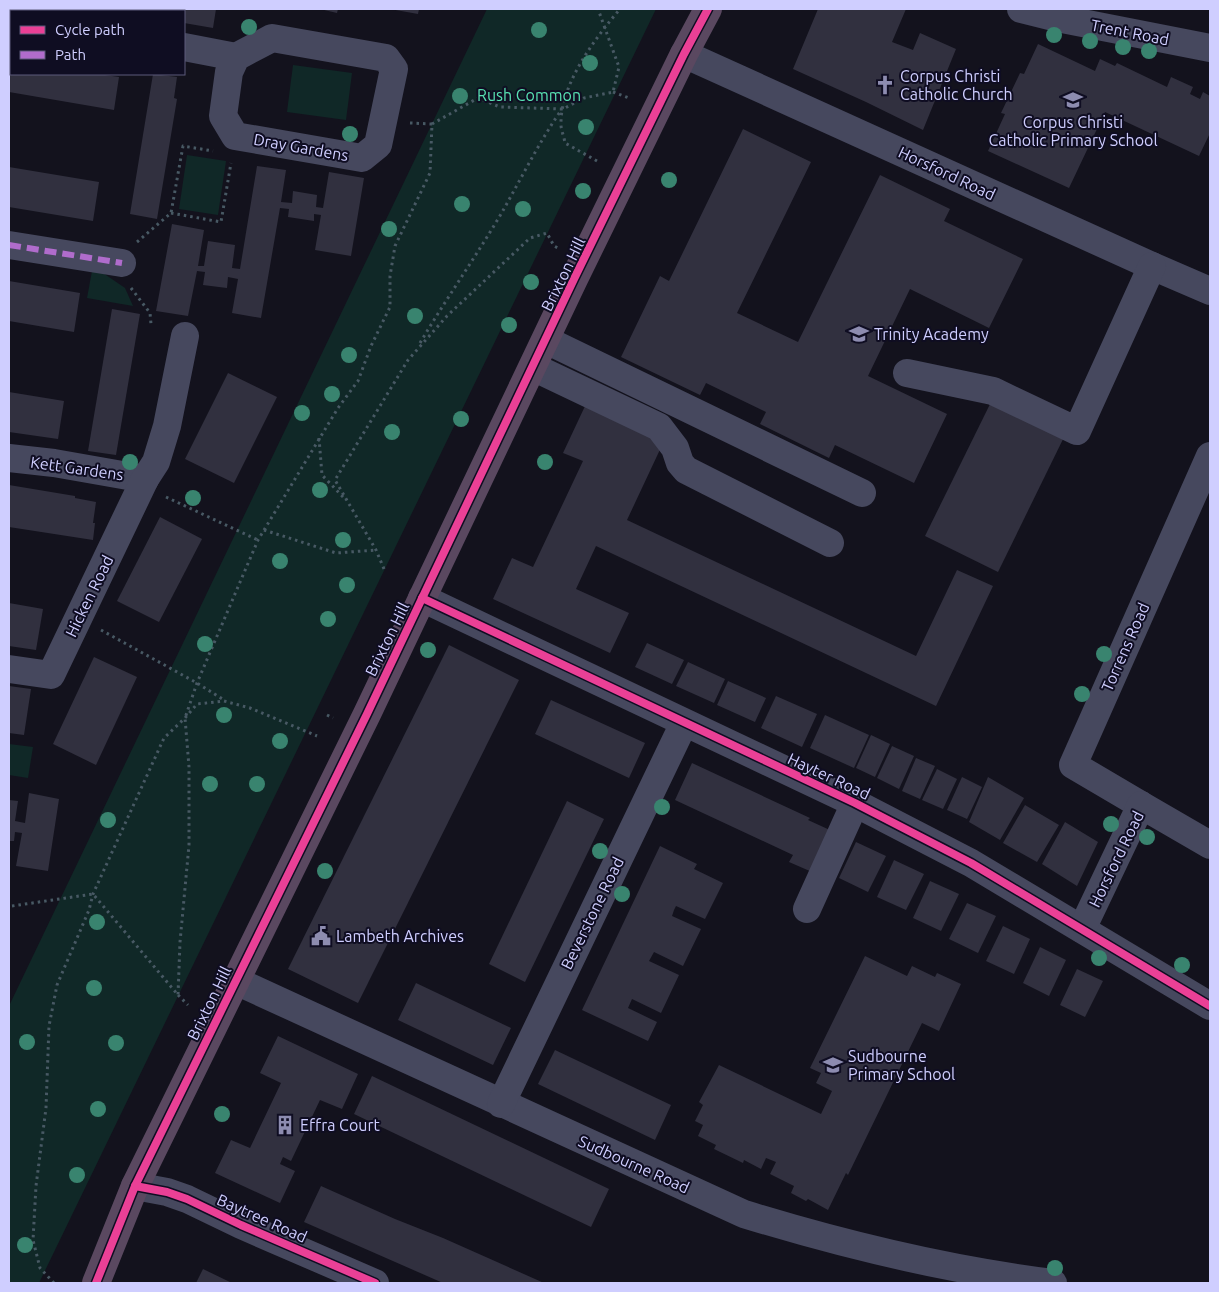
<svg xmlns="http://www.w3.org/2000/svg" width="1219" height="1292" viewBox="0 0 1219 1292" font-family="Ubuntu,sans-serif">
  <rect width="100%" height="100%" fill="#13121d"/>
  <g fill="#102827">
    <path d="M487,9H656L39,1283H9V1006Z"/>
    <path d="M293,65L352,73L346,120L287,112Z"/>
    <path d="M187,155L226,161L218,215L179,209Z"/>
    <path d="M92,271L103,273L125,288L133,306L87,298Z"/>
    <path d="M9,744L33,747L28,778L9,775Z"/>
  </g>
  <g fill="#31303f">
    <path d="M123,9H216L213,28L184,23V11H122Z"/>
    <path d="M320,9H338L337,13Z"/>
    <path d="M390,9H419L418,14Z"/>
    <path d="M818,9H906L892,42L913,50L920,33L956,49L923,130L866,102L793,69Z"/>
    <path d="M1038,44L1095,71L1100,59L1115,66L1117,63L1167,87L1171,77L1193,87L1190,94L1200,99L1203,92L1210,96V133L1199,156L1105,112L1069,188L988,151L1005,114L1001,113L1020,73L1024,74Z"/>
    <path d="M9,58H11V74H98L119,77L114,110L9,92Z"/>
    <path d="M153,74L177,77L174,98L177,99L157,219L130,214Z"/>
    <path d="M743,129L811,162L737,313L798,342L880,175L950,209L944,221L1023,259L989,328L910,289L868,376L947,414L914,483L835,445L829,458L760,424L766,412L706,383L700,395L621,357L660,276L669,281Z"/>
    <path d="M257,166L286,170L281,202L292,203L293,191L317,195L316,207L323,208L329,172L364,178L351,256L315,250L321,215L314,214V221L288,217L289,209L280,208L261,318L232,313L238,279L228,277L227,288L203,285L205,272L197,271L188,316L156,311L172,224L204,230L198,266H204L208,241L235,245L232,268L240,269Z"/>
    <path d="M9,167L99,182L93,221L9,207Z"/>
    <path d="M9,281L80,293L74,332L9,321Z"/>
    <path d="M112,309L140,314L116,455L88,451Z"/>
    <path d="M228,373L277,397L234,483L185,459Z"/>
    <path d="M9,392L64,401L58,439L9,432Z"/>
    <path d="M994,396L1067,431L998,572L925,536Z"/>
    <path d="M586,404L664,441L627,520L916,656L957,570L993,586L936,706L596,546L576,589L629,613L610,653L493,599L512,558L533,567L583,461L563,453Z"/>
    <path d="M9,485L75,496V498L96,502L93,523H95L93,540L9,527Z"/>
    <path d="M160,517L202,539L159,622L117,601Z"/>
    <path d="M9,603L43,609L36,650L9,646Z"/>
    <path d="M647,643L684,660L672,684L635,667Z"/>
    <path d="M449,645L519,680L358,1003L288,969Z"/>
    <path d="M94,657L137,677L96,765L53,744Z"/>
    <path d="M688,662L725,679L714,703L676,686Z"/>
    <path d="M728,681L766,698L755,722L717,705Z"/>
    <path d="M9,686L31,689L24,735L9,733Z"/>
    <path d="M776,696L817,714L802,747L761,728Z"/>
    <path d="M551,700L645,743L629,778L535,734Z"/>
    <path d="M825,715L869,735L854,768L810,748Z"/>
    <path d="M871,735L890,744L875,777L856,768Z"/>
    <path d="M892,746L914,756L899,789L877,778Z"/>
    <path d="M916,758L935,766L920,799L902,791Z"/>
    <path d="M692,763L810,818L808,820L832,831L812,872L789,862L793,855L675,800Z"/>
    <path d="M937,769L957,779L943,809L922,800Z"/>
    <path d="M962,777L982,787L967,819L947,810Z"/>
    <path d="M988,777L1024,798L1000,840L969,822Z"/>
    <path d="M29,793L59,799L48,871L16,866L22,833L15,832L14,841H9V800L18,801L15,821L25,823Z"/>
    <path d="M567,801L604,819L525,982L489,964Z"/>
    <path d="M1025,805L1059,825L1037,862L1003,843Z"/>
    <path d="M1065,822L1098,842L1077,886L1042,864Z"/>
    <path d="M856,842L886,856L868,892L839,878Z"/>
    <path d="M660,846L697,864L694,869L723,883L705,919L676,906L674,910L672,916L701,929L683,966L654,952L649,961L679,975L661,1013L632,999L628,1008L657,1022L648,1041L582,1010Z"/>
    <path d="M894,860L924,874L906,910L877,897Z"/>
    <path d="M930,881L959,894L941,931L913,918Z"/>
    <path d="M967,903L996,916L978,953L949,939Z"/>
    <path d="M1003,926L1030,939L1014,974L986,961Z"/>
    <path d="M1040,947L1066,960L1049,996L1023,983Z"/>
    <path d="M865,956L907,976L912,966L935,977L937,973L961,984L939,1031L922,1023L848,1175L846,1173L828,1210L808,1199L806,1201L791,1193L794,1186L770,1174L776,1162L766,1158L761,1169L744,1160L743,1163L714,1149L716,1145L698,1136L703,1125L695,1121L703,1105L699,1102L719,1065L821,1114L832,1091L816,1083L821,1073L810,1068Z"/>
    <path d="M1077,969L1103,981L1085,1017L1060,1005Z"/>
    <path d="M416,983L511,1028L493,1065L398,1020Z"/>
    <path d="M278,1036L358,1074L342,1109L320,1100L291,1161L283,1157L280,1164L295,1171L280,1203L215,1173L231,1140L250,1148L281,1083L260,1073Z"/>
    <path d="M555,1050L671,1105L655,1140L538,1084Z"/>
    <path d="M372,1076L609,1189L591,1227L354,1114Z"/>
    <path d="M321,1186L395,1219L443,1238L544,1283H443L304,1222Z"/>
    <path d="M203,1269L232,1283H196Z"/>
  </g>
  <g fill="none" stroke-linecap="round" stroke-linejoin="round">
    <g stroke="#485964" stroke-width="3" stroke-dasharray="2.5 4" stroke-linecap="butt">
      <path d="M613,92L629,98"/>
      <path d="M410,123L432,124"/>
      <path d="M597,161L565,143C564,136 560,128 561,121C562,82 596,37 620,9"/>
      <path d="M171,213L221,222L231,163"/>
      <path d="M137,242L171,213L183,146L213,151"/>
      <path d="M131,288L150,313L151,324"/>
      <path d="M420,343C446,299 475,258 501,214C521,179 539,142 562,109"/>
      <path d="M319,438L322,475L346,500"/>
      <path d="M166,497L258,540"/>
      <path d="M264,530L336,553L376,550"/>
      <path d="M384,569L376,550L335,480L408,360L447,316L530,238L547,233L554,246L560,249"/>
      <path d="M101,630L197,683L224,700"/>
      <path d="M327,715L333,718"/>
      <path d="M12,906L93,894L178,995L180,942L189,845V767L185,718L197,683L258,540L338,408L358,381L371,346L390,307V276L395,246L430,173L432,124L478,98L500,107L563,109L584,98L613,92L619,67L598,9"/>
      <path d="M178,995L188,1005"/>
      <path d="M54,1283L40,1268L33,1240L36,1186L46,1108L49,1026L57,985L89,910L93,894L164,738L185,718L197,704L224,701L250,708L317,736"/>
    </g>
    <g stroke="#46485e" stroke-width="28">
      <path d="M1021,9L1057,18L1210,48"/>
      <path d="M9,17L11,18"/>
      <path d="M184,47L236,57L229,72L223,116L235,136L362,158L378,145L394,69L386,58L272,38L236,57"/>
      <path d="M684,54L1152,266L1210,291"/>
      <path d="M9,245L122,263"/>
      <path d="M546,340L862,493"/>
      <path d="M533,367L659,427L675,448L680,463L686,470L830,543"/>
      <path d="M907,373L993,391L1077,431L1152,266"/>
      <path d="M9,458L54,463L145,479"/>
      <path d="M422,598L855,803L971,863L1210,1006"/>
      <path d="M9,669L51,675L145,479L156,462L167,426L185,336"/>
      <path d="M1141,805L1073,765L1210,456"/>
      <path d="M807,909L855,803"/>
      <path d="M1082,929L1141,805L1210,845"/>
      <path d="M236,981L744,1214C845,1245 948,1270 1053,1283"/>
      <path d="M501,1104L684,723"/>
      <path d="M135,1186L167,1192L187,1199L241,1225L375,1283"/>
    </g>
    <path stroke="#5a4860" stroke-width="28" d="M96,1283L135,1186L367,714L574,279L684,54L708,9"/>
    <path stroke="#b06ccc" stroke-width="6" stroke-dasharray="12 6" stroke-linecap="butt" d="M9,245L122,263"/>
    <defs>
      <g id="cycleway">
        <path d="M422,598L855,803L971,863L1210,1006"/>
        <path d="M135,1186L167,1192L187,1199L241,1225L375,1283"/>
        <path d="M96,1283L135,1186L367,714L574,279L684,54L708,9"/>
      </g>
    </defs>
    <use href="#cycleway" stroke="#0f0d22" stroke-width="11"/>
    <use href="#cycleway" stroke="#ea4096" stroke-width="8"/>
  </g>
  <g fill="#39846f">
    <circle cx="249" cy="27" r="8"/>
    <circle cx="539" cy="30" r="8"/>
    <circle cx="1054" cy="35" r="8"/>
    <circle cx="1090" cy="41" r="8"/>
    <circle cx="1123" cy="47" r="8"/>
    <circle cx="1149" cy="51" r="8"/>
    <circle cx="590" cy="63" r="8"/>
    <circle cx="460" cy="96" r="8"/>
    <circle cx="586" cy="127" r="8"/>
    <circle cx="350" cy="134" r="8"/>
    <circle cx="669" cy="180" r="8"/>
    <circle cx="583" cy="191" r="8"/>
    <circle cx="462" cy="204" r="8"/>
    <circle cx="523" cy="209" r="8"/>
    <circle cx="389" cy="229" r="8"/>
    <circle cx="531" cy="282" r="8"/>
    <circle cx="415" cy="316" r="8"/>
    <circle cx="509" cy="325" r="8"/>
    <circle cx="349" cy="355" r="8"/>
    <circle cx="332" cy="394" r="8"/>
    <circle cx="302" cy="413" r="8"/>
    <circle cx="461" cy="419" r="8"/>
    <circle cx="392" cy="432" r="8"/>
    <circle cx="130" cy="462" r="8"/>
    <circle cx="545" cy="462" r="8"/>
    <circle cx="320" cy="490" r="8"/>
    <circle cx="193" cy="498" r="8"/>
    <circle cx="343" cy="540" r="8"/>
    <circle cx="280" cy="561" r="8"/>
    <circle cx="347" cy="585" r="8"/>
    <circle cx="328" cy="619" r="8"/>
    <circle cx="205" cy="644" r="8"/>
    <circle cx="428" cy="650" r="8"/>
    <circle cx="1104" cy="654" r="8"/>
    <circle cx="1082" cy="694" r="8"/>
    <circle cx="224" cy="715" r="8"/>
    <circle cx="280" cy="741" r="8"/>
    <circle cx="210" cy="784" r="8"/>
    <circle cx="257" cy="784" r="8"/>
    <circle cx="662" cy="807" r="8"/>
    <circle cx="108" cy="820" r="8"/>
    <circle cx="1111" cy="824" r="8"/>
    <circle cx="1147" cy="837" r="8"/>
    <circle cx="600" cy="851" r="8"/>
    <circle cx="325" cy="871" r="8"/>
    <circle cx="622" cy="894" r="8"/>
    <circle cx="97" cy="922" r="8"/>
    <circle cx="1099" cy="958" r="8"/>
    <circle cx="1182" cy="965" r="8"/>
    <circle cx="94" cy="988" r="8"/>
    <circle cx="27" cy="1042" r="8"/>
    <circle cx="116" cy="1043" r="8"/>
    <circle cx="98" cy="1109" r="8"/>
    <circle cx="222" cy="1114" r="8"/>
    <circle cx="77" cy="1175" r="8"/>
    <circle cx="25" cy="1245" r="8"/>
    <circle cx="1055" cy="1268" r="8"/>
  </g>
  <defs>
    <symbol id="church-bare" viewBox="-9 -9 18 18"><path d="M-1.2-6h2.4v3.5h3.3v2.4h-3.3V6h-2.4V-.1h-3.3v-2.4h3.3Z" fill="#8d8cb0" stroke="#0f0d22" stroke-width="2.5" paint-order="stroke"/></symbol>
    <symbol id="school-bare" viewBox="-9 -9 18 18"><path d="M0-5L7-2L0 1L-7-2ZM-4 1L0 2.5L4 1V4Q0 6-4 4Z" fill="#8d8cb0" stroke="#0f0d22" stroke-width="2.5" paint-order="stroke"/></symbol>
    <symbol id="civic-bare" viewBox="-9 -9 18 18"><path d="M-.6-6.5H3V-4.5H.6V-3L4-1V1h2V6H-6V1h2V-1L-.6-3ZM-1.2 2.5V6h2.4V2.5Z" fill="#8d8cb0" stroke="#0f0d22" stroke-width="2.5" paint-order="stroke"/></symbol>
    <symbol id="building-bare" viewBox="-9 -9 18 18"><path d="M-4-6H4V6H1V3H-1V6H-4ZM-2.5-4.3h1.7v1.8h-1.7ZM.8-4.3h1.7v1.8H.8ZM-2.5-1h1.7V.8h-1.7ZM.8-1h1.7V.8H.8Z" fill="#8d8cb0" stroke="#0f0d22" stroke-width="2.5" paint-order="stroke"/></symbol>
  </defs>
  <g fill-rule="evenodd">
    <use href="#church-bare" x="871" y="71" width="28" height="28"/>
    <use href="#school-bare" x="1059" y="86" width="28" height="28"/>
    <use href="#school-bare" x="845" y="320" width="28" height="28"/>
    <use href="#civic-bare" x="307" y="922" width="28" height="28"/>
    <use href="#school-bare" x="819" y="1051" width="28" height="28"/>
    <use href="#building-bare" x="271" y="1111" width="28" height="28"/>
  </g>
  <g text-anchor="middle" stroke-width="4" stroke-linejoin="round" paint-order="stroke">
    <g font-size="16" fill="#cfceff" stroke="#0f0d22">
      <text transform="translate(1130 32) rotate(11)" y="6">Trent Road</text>
      <text transform="translate(301 147) rotate(10)" y="6">Dray Gardens</text>
      <text transform="translate(947 173) rotate(25)" y="6">Horsford Road</text>
      <text transform="translate(563 274) rotate(-64)" y="6">Brixton Hill</text>
      <text transform="translate(77 468) rotate(8)" y="6">Kett Gardens</text>
      <text transform="translate(89 596) rotate(-64)" y="6">Hicken Road</text>
      <text transform="translate(387 639) rotate(-64)" y="6">Brixton Hill</text>
      <text transform="translate(1125 647) rotate(-66)" y="6">Torrens Road</text>
      <text transform="translate(829 776) rotate(25)" y="6">Hayter Road</text>
      <text transform="translate(1116 859) rotate(-64)" y="6">Horsford Road</text>
      <text transform="translate(592 913) rotate(-64)" y="6">Beverstone Road</text>
      <text transform="translate(209 1003) rotate(-64)" y="6">Brixton Hill</text>
      <text transform="translate(634 1164) rotate(24)" y="6">Sudbourne Road</text>
      <text transform="translate(262 1218) rotate(24)" y="6">Baytree Road</text>
    </g>
    <g font-size="16" fill="#cfceff" stroke="#0f0d22" text-anchor="start">
      <text x="900" y="82">Corpus Christi<tspan x="900" dy="18">Catholic Church</tspan></text>
      <text x="1073" y="128" text-anchor="middle">Corpus Christi<tspan x="1073" dy="18">Catholic Primary School</tspan></text>
      <text x="874" y="340">Trinity Academy</text>
      <text x="336" y="942">Lambeth Archives</text>
      <text x="848" y="1062">Sudbourne<tspan x="848" dy="18">Primary School</tspan></text>
      <text x="300" y="1131">Effra Court</text>
    </g>
    <g font-size="16" fill="#58e1b2" stroke="#0f0d22">
      <text x="529" y="101">Rush Common</text>
    </g>
  </g>
  <rect width="1219" height="1292" fill="none" stroke="#cfceff" stroke-width="20"/>
  <rect x="10" y="10" width="175" height="65" fill="#0f0d22" stroke="#5c5a7a"/>
  <rect x="20" y="26" width="25" height="8" fill="#ea4096" stroke="#5c5a7a"/>
  <text x="55" y="35" font-size="15" fill="#cfceff">Cycle path</text>
  <rect x="20" y="51" width="25" height="8" fill="#b06ccc" stroke="#5c5a7a"/>
  <text x="55" y="60" font-size="15" fill="#cfceff">Path</text>
</svg>
